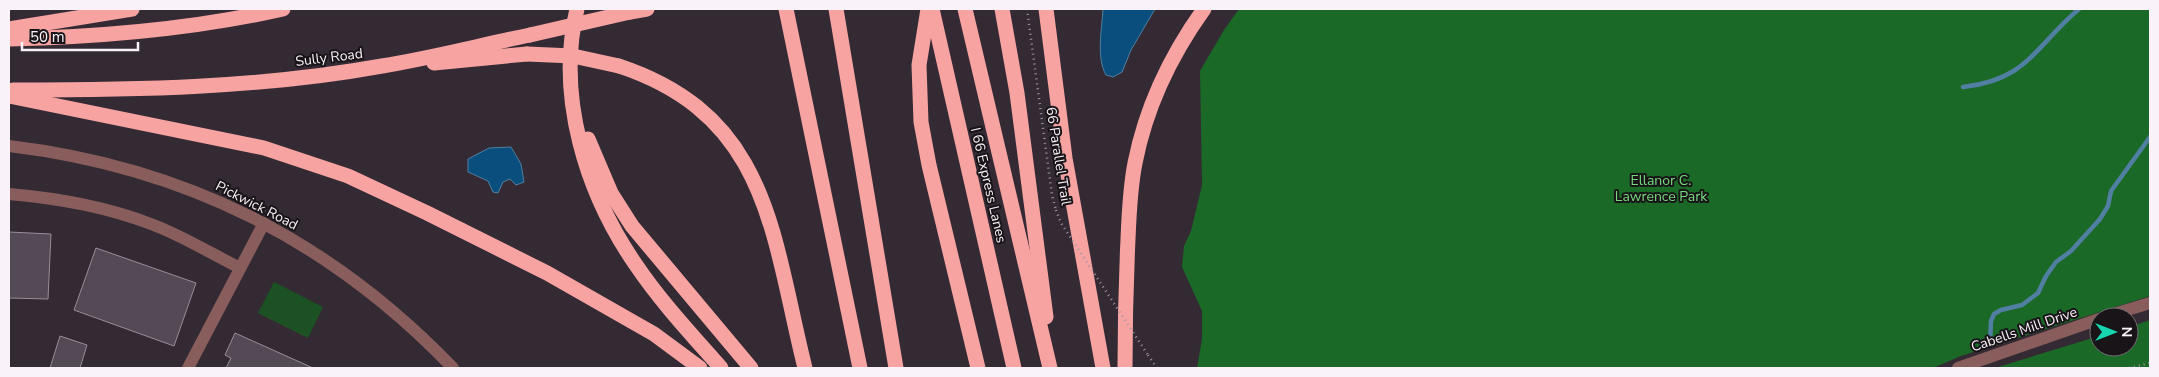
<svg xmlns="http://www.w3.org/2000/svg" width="2159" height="377" viewBox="0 0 2159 377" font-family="'Nunito Sans',sans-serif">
  <rect width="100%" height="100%" fill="#342a34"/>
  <path fill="#1c5223" d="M274,282L323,307L308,338L258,313Z"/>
  <g fill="#1a6927">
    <path d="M1239,9H2150V296L1961,356L1933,368H1197L1202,339V311L1182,267L1184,246L1191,231L1202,185L1200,71L1224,30Z"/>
    <path d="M2150,320V368H1995L2099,336V347H2129V327Z"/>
  </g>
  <g fill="#094e7d" stroke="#517fa2">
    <path d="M1103,9H1155L1131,50L1122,72L1113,77L1106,75C1096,57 1102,29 1103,9Z"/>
    <path d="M511,147L521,164L524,182L516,185L510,179L503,182L498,193L493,192L488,181L468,172V159L489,148Z"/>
  </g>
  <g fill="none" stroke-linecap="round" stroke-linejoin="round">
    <g stroke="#517fa2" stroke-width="4.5">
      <path d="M1963,87C2028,80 2035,46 2079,9"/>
      <path d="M1990,343L1991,321L1994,314L2001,310L2022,305L2038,293L2046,276L2056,262L2071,251L2100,219L2108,206L2111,191L2150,137"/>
    </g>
  </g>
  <g fill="#534a56" stroke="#988e9b">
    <path d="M9,232L51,234L48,299L9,298Z"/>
    <path d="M96,248L196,283L174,346L74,310Z"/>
    <path d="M235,333L313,368H226L231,358L225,355Z"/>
    <path d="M60,336L87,345L80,368H50Z"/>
  </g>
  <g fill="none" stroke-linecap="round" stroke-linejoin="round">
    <g stroke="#a097a0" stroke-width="2.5" stroke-dasharray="1 4" stroke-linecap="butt">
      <path d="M1027,9L1052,195L1056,210"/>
      <path d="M1148,355L1157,368"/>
      <path d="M2129,368L2150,363"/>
    </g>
    <g stroke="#885d5c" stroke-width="12">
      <path d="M9,146C185,167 330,240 453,368"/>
      <path d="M9,194C56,198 107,207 151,224C181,235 212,254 240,268"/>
      <path d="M2104,317L2150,303"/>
      <path d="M188,368L264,223"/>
      <path d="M1958,368L2099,319"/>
    </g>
    <g stroke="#f7a3a2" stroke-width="15">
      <path d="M577,9C556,96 586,193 636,265C661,302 692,335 721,368"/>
      <path d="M786,9L860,368"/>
      <path d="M836,9L896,368"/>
      <path d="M928,9L919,65L921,122L929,165L978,368"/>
      <path d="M932,9L1014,368"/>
      <path d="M965,9L1050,368"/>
      <path d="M1002,9L1017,93L1046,317"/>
      <path d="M1046,9L1065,158L1103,368"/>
      <path d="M630,12L647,9"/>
      <path d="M9,29L132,9"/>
      <path d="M9,39C101,37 194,29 283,9"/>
      <path d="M434,63L527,54"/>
      <path d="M619,66C770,116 772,236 805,368"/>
      <path d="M13,90C136,90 261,88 382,66C432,58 481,45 530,35"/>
      <path d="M9,96L264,148L348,176L427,213L547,273L654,334L700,368"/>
      <path d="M588,139L611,193L632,226L751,368"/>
      <path d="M1125,368C1125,325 1126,282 1128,239C1129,214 1130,188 1135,163C1146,107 1171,55 1204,9"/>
    </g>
    <path stroke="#a097a0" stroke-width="2.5" stroke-dasharray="1 4" stroke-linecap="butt" d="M1056,210L1061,223L1148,355"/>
    <g stroke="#f7a3a2" stroke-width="15">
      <path d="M530,35L630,12"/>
      <path d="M527,54L573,56L619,66"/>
    </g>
  </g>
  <g text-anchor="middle" stroke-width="4" stroke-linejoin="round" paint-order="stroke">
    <g font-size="14" fill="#f9f2f9" stroke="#191418">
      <text transform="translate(329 57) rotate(-7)" y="5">Sully Road</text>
      <text transform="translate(1059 156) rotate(81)" y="5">66 Parallel Trail</text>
      <text transform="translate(989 185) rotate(77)" y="5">I 66 Express Lanes</text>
      <text transform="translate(257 205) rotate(27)" y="5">Pickwick Road</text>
      <text transform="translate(2024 329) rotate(-19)" y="5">Cabells Mill Drive</text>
    </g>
    <g font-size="14" fill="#76d97e" stroke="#191418">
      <text x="1661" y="185">Ellanor C.<tspan x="1661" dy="16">Lawrence Park</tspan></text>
    </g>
  </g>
  <rect width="2159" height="377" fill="none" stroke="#f9f2f9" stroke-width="20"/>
  <g transform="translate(2114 332) rotate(90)"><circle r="24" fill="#191418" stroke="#736d72"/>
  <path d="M0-4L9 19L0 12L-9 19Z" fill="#18d5b2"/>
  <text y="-8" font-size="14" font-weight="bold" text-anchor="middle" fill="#f9f2f9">N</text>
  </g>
  <path d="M22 42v8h116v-8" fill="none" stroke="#f9f2f9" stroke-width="2.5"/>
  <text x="30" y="42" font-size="15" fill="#f9f2f9" stroke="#191418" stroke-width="4" paint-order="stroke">50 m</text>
</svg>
